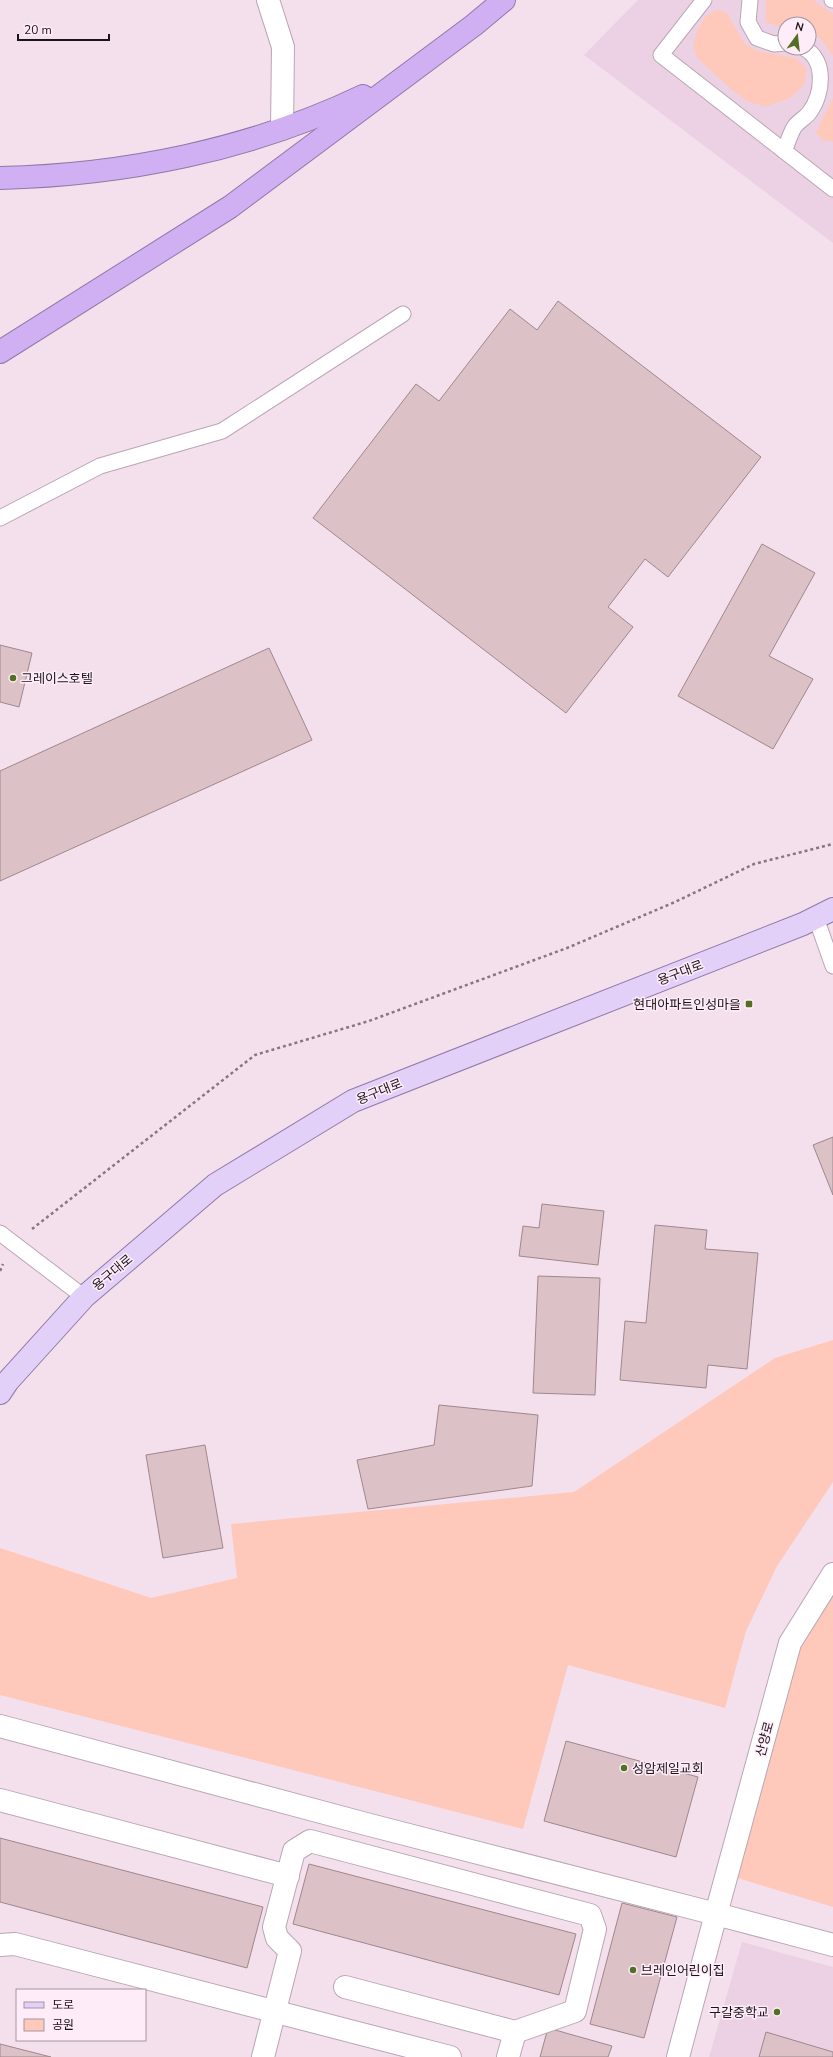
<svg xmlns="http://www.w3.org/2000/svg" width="833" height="2057" viewBox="0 0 833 2057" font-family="'Nunito Sans','Noto Sans KR',sans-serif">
  <rect width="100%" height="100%" fill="#f4dfed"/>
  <g fill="#ecd1e4" fill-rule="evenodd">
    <path d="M638,0H833V243L584,55ZM785,24H809V48H785Z"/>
    <path d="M742,1942L833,1967V2057H709Z"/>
  </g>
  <g fill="#fec9ba">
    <path d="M766,0H813L833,14V56L820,38L809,34V24H785V29L766,22Z"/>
    <path d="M716,10L726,12L745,44L758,51L796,58L807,69L804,85L790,98L765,107L747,101L732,90L697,58L693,46L698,29L705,17Z"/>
    <path d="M833,98V142L822,140L816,132Z"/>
    <path d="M833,1340V1482L777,1566L746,1631L725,1708L568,1665L523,1829L0,1695V1548L151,1598L237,1578L231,1524L574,1492L775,1358Z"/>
    <path d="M833,1595V1907L734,1877L802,1644Z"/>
  </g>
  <g fill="#dcc2c6" stroke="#9f878b">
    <path d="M558,301L761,457L668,577L645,559L608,607L633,627L566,713L313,518L416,384L439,401L510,309L537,330Z"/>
    <path d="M762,544L815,573L769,656L813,679L773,749L678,696Z"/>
    <path d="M0,645L32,653L19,707L0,702Z"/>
    <path d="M269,648L312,740L0,881V771Z"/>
    <path d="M833,1137V1195L813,1145Z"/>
    <path d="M542,1204L604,1211L598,1265L519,1256L523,1226L539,1228Z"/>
    <path d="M655,1225L707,1230L705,1249L758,1253L747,1369L708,1365L706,1388L620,1380L625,1321L646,1323Z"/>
    <path d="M538,1276L600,1278L595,1395L533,1393Z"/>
    <path d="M439,1405L538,1415L532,1486L368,1509L357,1460L434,1445Z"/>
    <path d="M205,1445L223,1548L163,1558L146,1455Z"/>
    <path d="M566,1741L698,1777L676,1857L544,1821Z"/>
    <path d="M0,1838L263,1907L247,1968L0,1902Z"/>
    <path d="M309,1864L576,1934L559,1995L293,1924Z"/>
    <path d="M622,1903L677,1917L644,2038L590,2024Z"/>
    <path d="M548,2028L612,2046L608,2057H540Z"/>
    <path d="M766,2032L833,2052V2057H759Z"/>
    <path d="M0,2044L51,2057H0Z"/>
  </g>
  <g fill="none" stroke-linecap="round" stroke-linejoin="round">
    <defs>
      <g id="service">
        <path d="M704,0L661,55L833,189"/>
        <path d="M750,0L748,22L757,38L774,44L785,43"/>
        <path d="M832,0H833"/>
        <path d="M784,151C788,143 790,133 795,126C799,121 805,118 809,113C823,95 827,60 804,48"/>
        <path d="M0,518L100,466L222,431L403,314"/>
        <path d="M816,918L833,966"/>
        <path d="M0,1233L84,1297"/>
      </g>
      <path id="pedestrian" d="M0,1726L366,1824L716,1914"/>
      <g id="minor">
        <path d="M268,0L283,47L282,129"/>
        <path d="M0,1800L288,1876"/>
        <path d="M716,1914L790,1643L833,1574"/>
        <path d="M0,1945L15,1944L450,2057"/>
        <path d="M263,2057L290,1951L277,1938L274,1927L294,1851L310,1841L590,1915L595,1929L575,2011L515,2032L345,1987"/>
        <path d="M508,2057L515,2032"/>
        <path d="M678,2057L716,1914L833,1945"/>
      </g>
      <path id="primary" d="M0,1393L8,1381L84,1297L215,1185L353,1101L803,924L833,909"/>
      <g id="motorway">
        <path d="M0,178C124,175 250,150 363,96"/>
        <path d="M0,352L230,207L474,25L504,0"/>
      </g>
    </defs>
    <use href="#service" stroke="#baa6b4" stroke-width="17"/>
    <use href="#pedestrian" stroke="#baa6b4" stroke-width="24"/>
    <use href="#minor" stroke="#baa6b4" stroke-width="24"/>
    <use href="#primary" stroke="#9079a6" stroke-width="24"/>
    <use href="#motorway" stroke="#9079a6" stroke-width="24"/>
    <g stroke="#857781" stroke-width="2.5" stroke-dasharray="3 3" stroke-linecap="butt">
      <path d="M32,1229L255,1055L369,1021L567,948L675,902L754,864L833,844"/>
      <path d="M0,1271L3,1264"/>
    </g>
    <use href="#service" stroke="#fff" stroke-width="15"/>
    <use href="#pedestrian" stroke="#fff" stroke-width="22"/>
    <use href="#minor" stroke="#fff" stroke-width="22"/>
    <use href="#primary" stroke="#e3d0f8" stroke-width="22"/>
    <use href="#motorway" stroke="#d0b0f3" stroke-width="22"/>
  </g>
  <g fill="#536f23" stroke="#feedf9" stroke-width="1.5">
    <circle cx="13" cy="678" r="4"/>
    <rect x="745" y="1000" width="8" height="8" rx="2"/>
    <circle cx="624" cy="1768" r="4"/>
    <circle cx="633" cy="1970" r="4"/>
    <circle cx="777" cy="2012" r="4"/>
  </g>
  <g text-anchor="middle" stroke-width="3" stroke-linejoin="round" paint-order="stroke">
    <g font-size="13" fill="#1a1318" stroke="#feedf9" text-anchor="start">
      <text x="21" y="683">그레이스호텔</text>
      <text x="741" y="1009" text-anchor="end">현대아파트인성마을</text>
      <text x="632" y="1773">성암제일교회</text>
      <text x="641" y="1975">브레인어린이집</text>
      <text x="769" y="2017" text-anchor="end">구갈중학교</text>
    </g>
    <g font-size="13" fill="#1a1318" stroke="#feedf9">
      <text transform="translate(680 972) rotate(-21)" y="5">용구대로</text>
      <text transform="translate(379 1091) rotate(-22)" y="5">용구대로</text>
      <text transform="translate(112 1272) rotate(-40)" y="5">용구대로</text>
      <text transform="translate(764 1739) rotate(-75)" y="5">산양로</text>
    </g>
  </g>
  <rect x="16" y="1989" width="130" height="52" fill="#feedf9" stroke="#a3969f"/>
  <rect x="24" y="2002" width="20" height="6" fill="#e3d0f8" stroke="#a3969f"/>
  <text x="52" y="2009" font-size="12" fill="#1a1318">도로</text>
  <rect x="24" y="2019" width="20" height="12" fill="#fec9ba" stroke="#a3969f"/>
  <text x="52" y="2029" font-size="12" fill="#1a1318">공원</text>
  <g transform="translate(797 36) rotate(15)"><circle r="19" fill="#feedf9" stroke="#a3969f"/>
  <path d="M0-3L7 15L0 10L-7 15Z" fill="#536f23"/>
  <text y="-6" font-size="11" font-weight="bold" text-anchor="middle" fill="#1a1318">N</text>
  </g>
  <path d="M18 34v6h91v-6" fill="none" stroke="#1a1318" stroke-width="2"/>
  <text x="24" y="34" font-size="12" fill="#1a1318" stroke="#feedf9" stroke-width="3" paint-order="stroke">20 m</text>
</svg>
